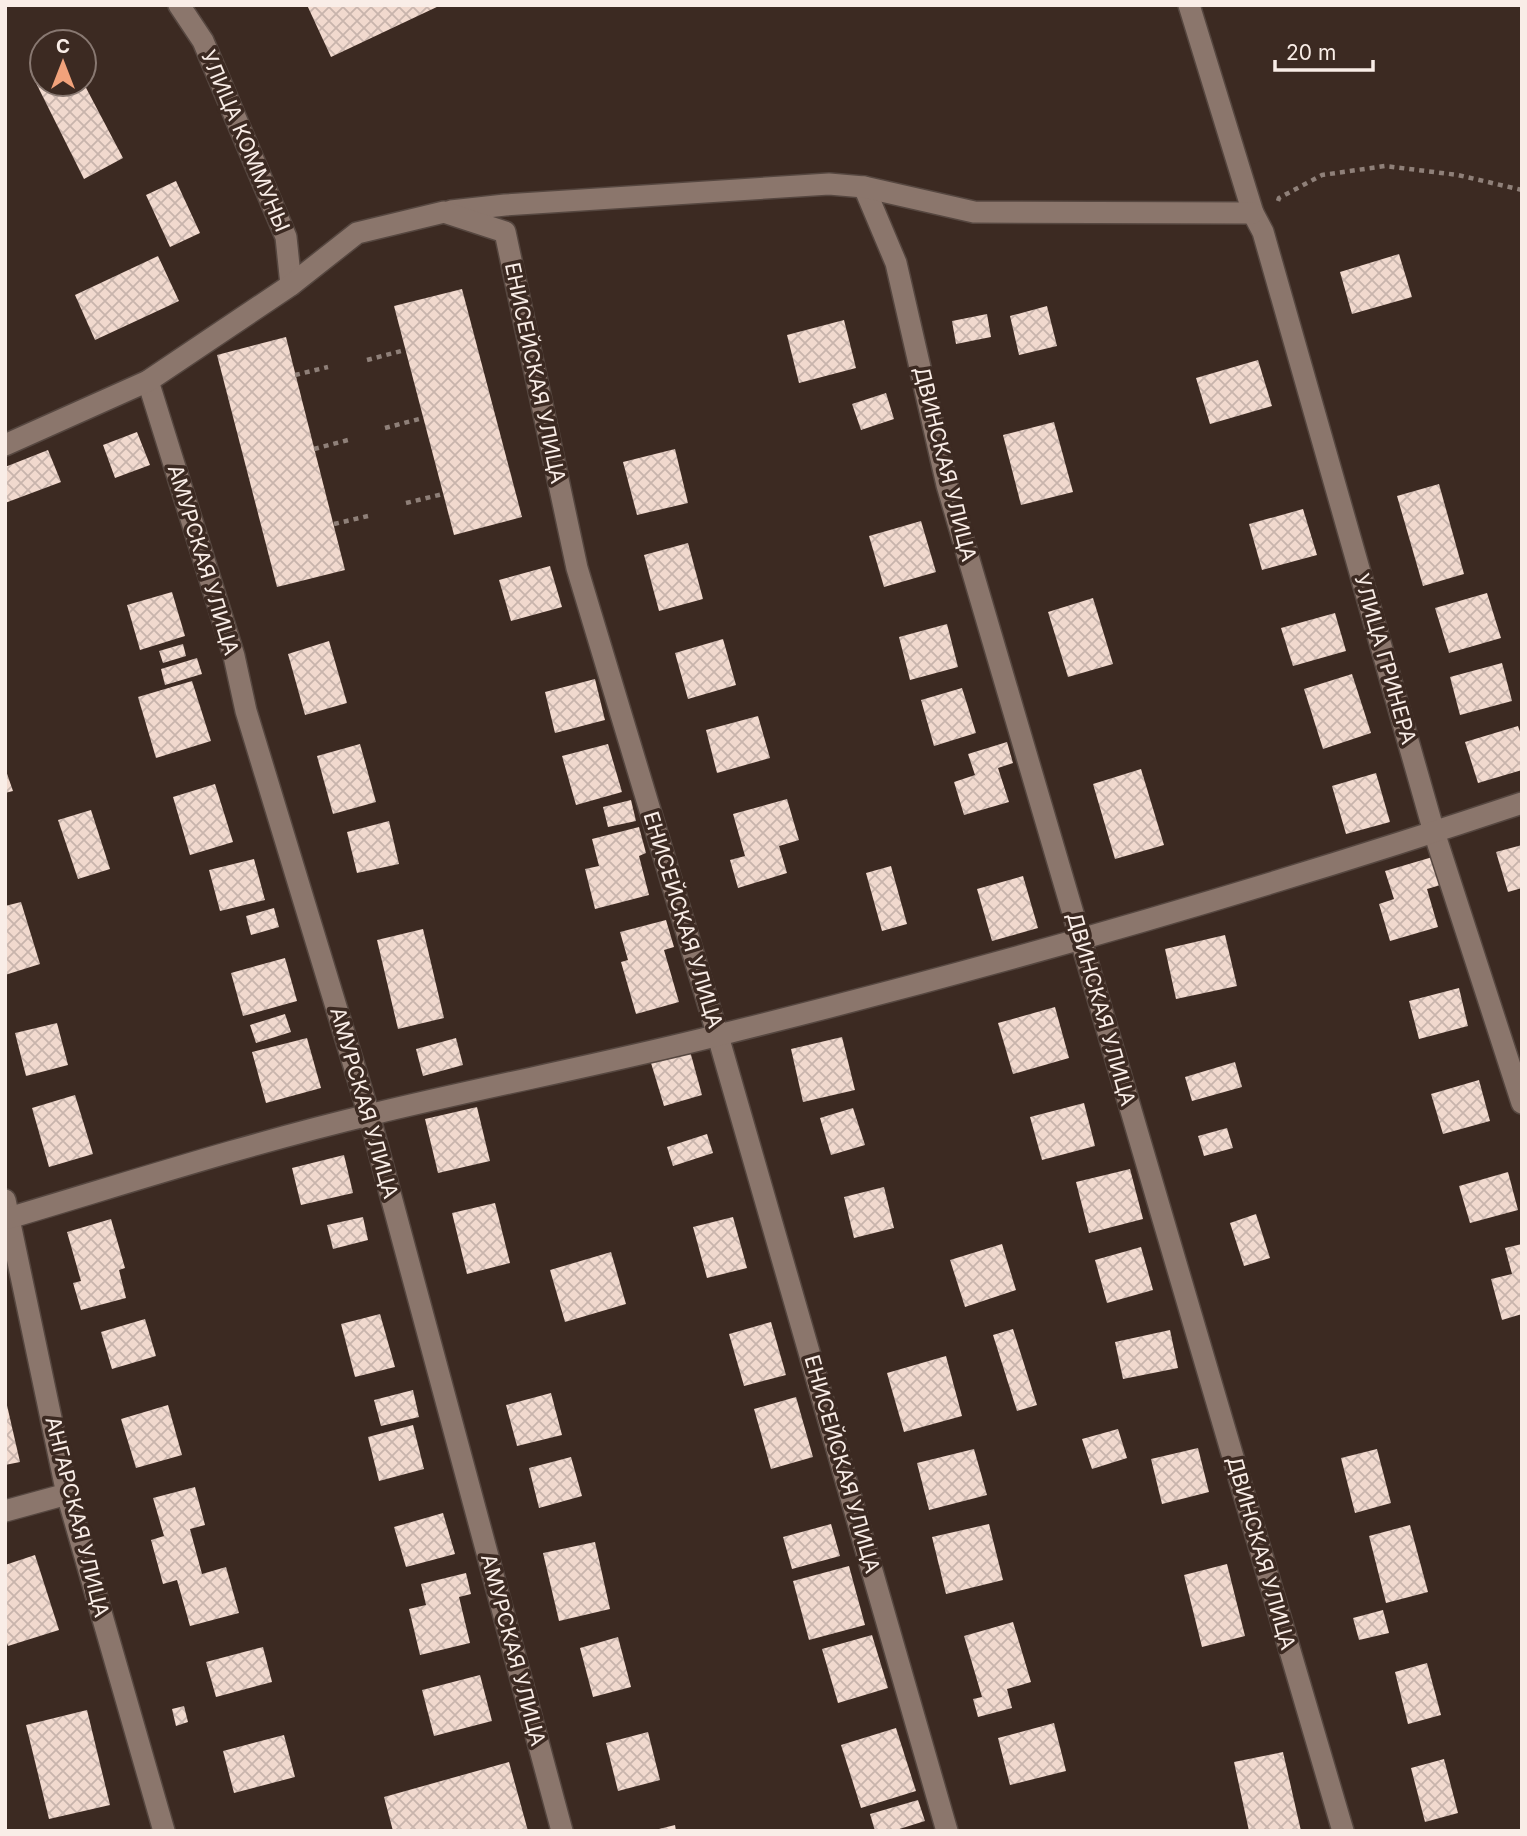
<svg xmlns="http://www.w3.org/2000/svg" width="1527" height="1836" viewBox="0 0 1527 1836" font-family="Inter,sans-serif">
  <defs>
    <pattern id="building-cross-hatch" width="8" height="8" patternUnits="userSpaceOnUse" patternTransform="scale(1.75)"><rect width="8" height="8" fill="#f1d9ce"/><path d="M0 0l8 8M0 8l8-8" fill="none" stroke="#c8b4ac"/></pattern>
  </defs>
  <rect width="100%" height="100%" fill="#3c2a22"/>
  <g fill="url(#building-cross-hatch)">
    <path d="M307,5H441L331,57Z"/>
    <path d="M42,66V84H84L123,158L84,179L30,71Z"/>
    <path d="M176,181L200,233L170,247L146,195Z"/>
    <path d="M1399,254L1412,297L1352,314L1340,272Z"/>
    <path d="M158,256L179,301L95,340L75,295Z"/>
    <path d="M462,289L522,517L454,535L394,306Z"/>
    <path d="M1047,306L1057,346L1019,355L1010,316Z"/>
    <path d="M987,314L991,337L956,344L952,321Z"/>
    <path d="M844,320L856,368L799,383L787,335Z"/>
    <path d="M286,337L345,570L277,587L217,355Z"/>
    <path d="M1258,360L1272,406L1210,424L1196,378Z"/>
    <path d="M886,393L894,419L861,430L852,404Z"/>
    <path d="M1054,422L1073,492L1021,505L1003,435Z"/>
    <path d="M137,432L150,465L115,478L103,445Z"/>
    <path d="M675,449L688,503L637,515L623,462Z"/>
    <path d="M48,450L61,482L5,503V467Z"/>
    <path d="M1439,484L1464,574L1423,586L1397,496Z"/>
    <path d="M1303,509L1317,555L1262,570L1249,524Z"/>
    <path d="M921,521L936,572L884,587L869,536Z"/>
    <path d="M688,543L703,599L659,611L644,555Z"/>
    <path d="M550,566L562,607L511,621L499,580Z"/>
    <path d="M172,592L185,636L140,650L127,605Z"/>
    <path d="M1487,593L1501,638L1449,653L1435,608Z"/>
    <path d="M1093,598L1113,664L1068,677L1048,612Z"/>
    <path d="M1335,613L1346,651L1293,666L1281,628Z"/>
    <path d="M947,624L958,667L910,680L899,637Z"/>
    <path d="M723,639L736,685L688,699L675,653Z"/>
    <path d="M329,641L347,703L305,715L288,654Z"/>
    <path d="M183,644L186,656L163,663L159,651Z"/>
    <path d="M197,658L202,674L165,685L161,669Z"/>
    <path d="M1502,663L1512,701L1460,715L1450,677Z"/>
    <path d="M1352,674L1371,733L1323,749L1304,689Z"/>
    <path d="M595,679L605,720L555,733L545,692Z"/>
    <path d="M192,681L211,741L156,758L138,697Z"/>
    <path d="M962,688L976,733L934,746L921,700Z"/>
    <path d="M758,716L770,758L717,773L706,730Z"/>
    <path d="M1518,726L1522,738V770L1478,783L1465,742Z"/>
    <path d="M1007,742L1013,763L998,768L1009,802L964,815L954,782L975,775L968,754Z"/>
    <path d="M360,744L376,802L333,814L317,756Z"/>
    <path d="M608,744L622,792L576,805L562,756Z"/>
    <path d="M5,768L13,791L5,793Z"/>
    <path d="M1141,769L1164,845L1115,859L1093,784Z"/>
    <path d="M1376,773L1390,822L1346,834L1332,786Z"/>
    <path d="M215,784L233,842L190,855L173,797Z"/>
    <path d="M787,799L799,840L779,846L787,873L738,888L730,860L745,856L733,814Z"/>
    <path d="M631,800L636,821L608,827L603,807Z"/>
    <path d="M91,810L110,869L78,879L58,820Z"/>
    <path d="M389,821L399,864L357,873L347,832Z"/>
    <path d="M639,827L646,853L639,856L649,895L595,909L585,869L599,866L592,839Z"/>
    <path d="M1522,845V888L1508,892L1496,852Z"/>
    <path d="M1436,856L1444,884L1427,889L1438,927L1390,941L1379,904L1394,899L1385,871Z"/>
    <path d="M254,859L265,900L220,911L209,870Z"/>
    <path d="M891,866L907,924L882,931L866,873Z"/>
    <path d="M1023,876L1038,928L992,941L977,889Z"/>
    <path d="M21,902L40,964L5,975V906Z"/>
    <path d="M274,908L279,927L251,935L246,916Z"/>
    <path d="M666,920L674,947L664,950L679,1002L636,1014L621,962L628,960L620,932Z"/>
    <path d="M423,929L444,1018L398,1029L377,940Z"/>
    <path d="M1225,935L1237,986L1176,999L1165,949Z"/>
    <path d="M285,958L297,1001L243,1016L231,973Z"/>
    <path d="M1459,988L1468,1026L1419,1039L1409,1001Z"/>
    <path d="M1055,1007L1069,1058L1013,1074L998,1023Z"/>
    <path d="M285,1014L291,1032L256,1043L250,1025Z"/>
    <path d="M57,1023L68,1065L26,1076L15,1033Z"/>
    <path d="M842,1037L855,1090L803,1102L791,1049Z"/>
    <path d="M307,1038L321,1088L266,1103L252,1052Z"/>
    <path d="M456,1038L463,1065L423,1076L416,1049Z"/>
    <path d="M690,1051L702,1095L664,1106L651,1063Z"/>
    <path d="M1235,1062L1242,1087L1192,1101L1185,1077Z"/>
    <path d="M1479,1080L1490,1121L1443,1134L1431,1094Z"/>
    <path d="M75,1095L93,1154L49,1167L32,1108Z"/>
    <path d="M1084,1103L1095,1146L1042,1160L1030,1117Z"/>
    <path d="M477,1107L490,1161L438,1173L425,1119Z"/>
    <path d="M853,1108L865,1145L831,1155L820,1118Z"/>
    <path d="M1227,1128L1233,1148L1204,1156L1198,1136Z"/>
    <path d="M707,1134L713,1153L673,1166L667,1147Z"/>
    <path d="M344,1155L353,1193L301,1205L292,1168Z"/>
    <path d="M1130,1169L1143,1219L1089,1233L1076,1182Z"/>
    <path d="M1508,1172L1518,1210L1470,1223L1459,1186Z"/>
    <path d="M884,1187L894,1228L854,1238L844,1197Z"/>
    <path d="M495,1203L510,1263L467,1274L452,1213Z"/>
    <path d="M1256,1214L1270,1258L1244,1266L1230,1223Z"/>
    <path d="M363,1217L368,1240L333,1249L327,1225Z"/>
    <path d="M733,1217L747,1268L707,1278L693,1227Z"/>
    <path d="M111,1219L125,1268L119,1270L126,1298L81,1310L73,1283L81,1281L67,1232Z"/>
    <path d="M1002,1244L1016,1290L965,1307L950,1260Z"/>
    <path d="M1522,1244V1314L1502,1320L1491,1279L1512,1274L1505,1248Z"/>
    <path d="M1141,1247L1153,1290L1107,1303L1095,1260Z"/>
    <path d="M611,1252L626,1304L565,1322L550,1270Z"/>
    <path d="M380,1314L395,1367L355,1377L341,1324Z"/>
    <path d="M145,1319L156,1356L112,1369L101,1332Z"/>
    <path d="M771,1322L786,1375L744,1386L729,1334Z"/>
    <path d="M1013,1329L1037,1405L1017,1411L993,1335Z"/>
    <path d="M1170,1330L1178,1368L1123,1379L1115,1342Z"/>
    <path d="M946,1356L962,1416L904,1432L887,1373Z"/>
    <path d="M413,1390L419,1417L381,1426L374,1400Z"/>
    <path d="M551,1393L562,1435L517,1446L506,1405Z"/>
    <path d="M796,1397L813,1457L771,1469L754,1409Z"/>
    <path d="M6,1401L20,1462L5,1465V1402Z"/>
    <path d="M168,1405L182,1455L136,1468L121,1419Z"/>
    <path d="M413,1425L424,1469L379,1481L368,1437Z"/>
    <path d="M1118,1429L1127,1458L1092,1469L1082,1439Z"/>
    <path d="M1198,1448L1209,1492L1162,1504L1151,1459Z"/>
    <path d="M974,1449L987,1495L929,1510L917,1463Z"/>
    <path d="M1377,1449L1391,1503L1355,1513L1341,1458Z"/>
    <path d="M571,1457L582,1496L539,1508L529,1468Z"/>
    <path d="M195,1487L205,1525L190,1529L202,1574L226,1567L239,1613L190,1626L177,1580L163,1584L151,1540L164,1536L153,1498Z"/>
    <path d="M443,1513L455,1554L406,1567L394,1527Z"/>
    <path d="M831,1524L840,1556L792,1569L783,1537Z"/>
    <path d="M989,1524L1003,1580L946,1594L932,1537Z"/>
    <path d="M1410,1525L1428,1592L1386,1603L1369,1536Z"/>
    <path d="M595,1542L610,1609L559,1621L543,1553Z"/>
    <path d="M35,1555L59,1630L8,1646L5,1638V1565Z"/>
    <path d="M1227,1564L1245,1636L1202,1647L1184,1575Z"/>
    <path d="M849,1566L865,1625L809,1640L793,1581Z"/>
    <path d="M466,1573L471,1594L459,1597L470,1643L420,1655L409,1609L426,1605L421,1584Z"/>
    <path d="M1383,1610L1389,1633L1359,1640L1353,1618Z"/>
    <path d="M1013,1622L1031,1682L1007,1689L1012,1708L978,1717L973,1699L982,1697L964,1636Z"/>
    <path d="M872,1635L888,1688L838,1703L822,1649Z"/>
    <path d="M618,1637L631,1687L593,1697L580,1648Z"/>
    <path d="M263,1647L272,1682L216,1697L206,1662Z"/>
    <path d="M1427,1663L1441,1715L1408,1724L1395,1672Z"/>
    <path d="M480,1675L492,1721L434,1736L422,1690Z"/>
    <path d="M184,1706L188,1722L176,1726L172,1709Z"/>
    <path d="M87,1710L110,1805L49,1819L26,1725Z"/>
    <path d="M1054,1723L1066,1771L1010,1785L998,1738Z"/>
    <path d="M896,1728L916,1791L861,1808L841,1745Z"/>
    <path d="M648,1732L660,1780L618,1791L606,1743Z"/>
    <path d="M284,1735L295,1777L234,1793L223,1751Z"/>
    <path d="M1283,1752L1301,1831H1249L1234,1762Z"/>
    <path d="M1444,1759L1458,1813L1425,1822L1411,1768Z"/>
    <path d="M509,1762L528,1831H393L384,1797Z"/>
    <path d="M918,1800L925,1821L893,1831H875L870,1814Z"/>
    <path d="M675,1825L676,1831H655V1830Z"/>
  </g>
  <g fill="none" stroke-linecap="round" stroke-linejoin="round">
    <defs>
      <g id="minor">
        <path d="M179,5L203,41L286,237L291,285"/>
        <path d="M1189,5L1253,213L1263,232L1434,832L1522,1103"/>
        <path d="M864,187L896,263L947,485L1343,1831"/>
        <path d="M451,211L505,205L829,184L864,187L974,212L1253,213"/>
        <path d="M148,381L234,656L246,711L369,1115L562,1831"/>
        <path d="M5,445L148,381L291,285L357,233L444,212L505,232L577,568L718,1036L947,1831"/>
        <path d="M5,1200L67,1494L164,1831"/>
        <path d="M9,1218C130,1182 251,1143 373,1114C488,1086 605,1064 719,1035C990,968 1258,891 1522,803"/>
        <path d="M5,1511L67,1494"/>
      </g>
    </defs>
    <use href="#minor" stroke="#564740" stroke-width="24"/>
    <g stroke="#8f8079" stroke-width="4.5" stroke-dasharray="5 5" stroke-linecap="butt">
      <path d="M1278,201L1279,198L1322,175L1385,166L1458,175L1522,190"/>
      <path d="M367,360L405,350"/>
      <path d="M295,375L328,367"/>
      <path d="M385,428L423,418"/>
      <path d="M314,449L348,440"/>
      <path d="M406,503L443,494"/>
      <path d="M334,524L368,516"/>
    </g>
    <use href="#minor" stroke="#8b766c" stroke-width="21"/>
  </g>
  <g text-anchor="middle" stroke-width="7" stroke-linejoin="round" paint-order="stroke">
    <g font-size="21" fill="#f9ede7" stroke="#3c2a22">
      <text transform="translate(245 141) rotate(67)" y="7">УЛИЦА КОММУНЫ</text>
      <text transform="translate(535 373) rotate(78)" y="7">ЕНИСЕЙСКАЯ УЛИЦА</text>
      <text transform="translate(945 464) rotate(76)" y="7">ДВИНСКАЯ УЛИЦА</text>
      <text transform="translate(203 560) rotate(73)" y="7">АМУРСКАЯ УЛИЦА</text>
      <text transform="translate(1385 659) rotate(74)" y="7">УЛИЦА ГРИНЕРА</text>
      <text transform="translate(683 920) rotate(73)" y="7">ЕНИСЕЙСКАЯ УЛИЦА</text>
      <text transform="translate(1101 1009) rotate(74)" y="7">ДВИНСКАЯ УЛИЦА</text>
      <text transform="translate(364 1103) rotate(74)" y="7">АМУРСКАЯ УЛИЦА</text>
      <text transform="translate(842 1464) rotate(74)" y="7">ЕНИСЕЙСКАЯ УЛИЦА</text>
      <text transform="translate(77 1517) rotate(76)" y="7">АНГАРСКАЯ УЛИЦА</text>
      <text transform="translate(1261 1553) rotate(74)" y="7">ДВИНСКАЯ УЛИЦА</text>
      <text transform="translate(513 1650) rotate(75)" y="7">АМУРСКАЯ УЛИЦА</text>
    </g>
  </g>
  <rect width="1527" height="1836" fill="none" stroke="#f9ede7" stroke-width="14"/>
  <g transform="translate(63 63)"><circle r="33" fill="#3c2a22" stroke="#887871" stroke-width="2"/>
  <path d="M0-5L12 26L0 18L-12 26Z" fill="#f1a27b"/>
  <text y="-10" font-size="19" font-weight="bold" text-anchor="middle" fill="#f9ede7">С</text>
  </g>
  <path d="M1275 60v10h98v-10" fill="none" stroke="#f9ede7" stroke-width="3.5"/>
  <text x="1286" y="60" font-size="21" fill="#f9ede7" stroke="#3c2a22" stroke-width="5" paint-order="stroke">20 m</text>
</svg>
